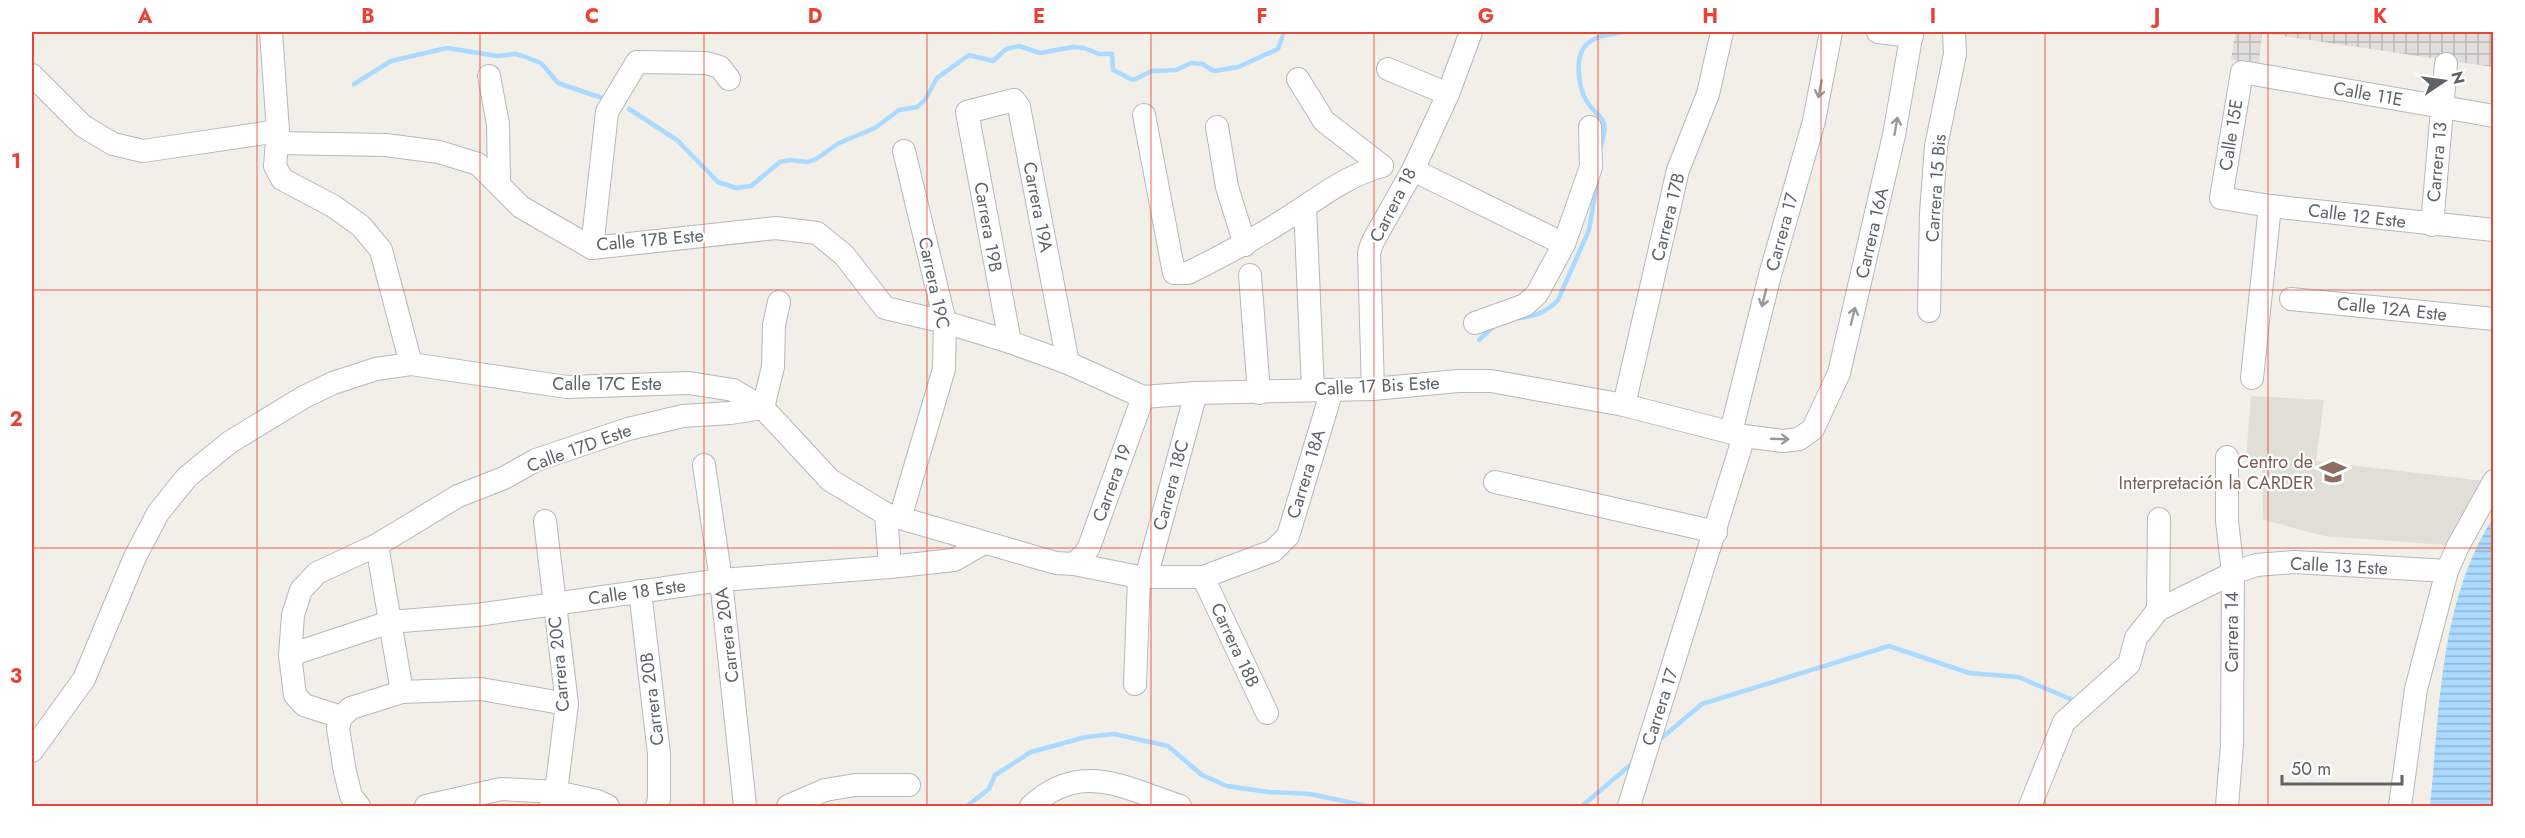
<svg xmlns="http://www.w3.org/2000/svg" width="2525" height="838" viewBox="0 0 2525 838" font-family="Jost,sans-serif">
  <defs>
    <pattern id="industrial-grid" width="8" height="8" patternUnits="userSpaceOnUse" patternTransform="scale(1.5)"><rect width="8" height="8" fill="#e0deda"/><path d="M0 4h8M4 0v8" fill="none" stroke="#b9b8b5"/></pattern>
    <pattern id="water-rules" width="6" height="5" patternUnits="userSpaceOnUse" patternTransform="scale(1.5)"><rect width="6" height="5" fill="#aadaff"/><path d="M0 2.5h6" fill="none" stroke="#8eb4d2"/></pattern>
  </defs>
  <rect width="100%" height="100%" fill="#f1efe8"/>
  <path fill="url(#industrial-grid)" d="M2235,32H2493V67L2262,33L2259,64L2231,60Z"/>
  <path fill="#e1ded6" d="M2251,396L2324,400L2316,461L2493,482L2458,546L2324,536L2263,520L2262,460L2246,458Z"/>
  <path fill="url(#water-rules)" d="M2493,518V806H2430C2440,710 2439,602 2493,518Z"/>
  <g fill="none" stroke-linecap="round" stroke-linejoin="round">
    <g stroke="#aadaff" stroke-width="4.5">
      <path d="M354,84L391,61L447,48L498,56L515,54L523,56L541,63L558,83L605,99"/>
      <path d="M629,109L677,140L718,182L736,188L751,186L780,162L790,160L808,162L816,159L839,143L875,128L899,110L917,107L925,100L937,78L969,55L993,61L1006,49L1019,46L1040,53L1073,47L1084,48L1099,54H1112L1113,70L1133,80L1152,71L1176,70L1191,63L1202,64L1214,71L1238,67L1278,49L1284,32"/>
      <path d="M1601,146C1602,139 1606,131 1604,124C1602,115 1595,113 1590,106C1579,93 1573,59 1586,45C1596,35 1612,34 1625,32"/>
      <path d="M1521,318C1537,315 1547,312 1558,300L1589,230L1597,182"/>
      <path d="M1479,340L1493,327"/>
      <path d="M1659,740L1702,704L1889,646L1969,673L2018,677L2078,702"/>
      <path d="M967,806L989,789L995,775L1031,752L1086,737L1114,734L1168,746L1202,775L1227,786L1268,792L1310,794L1367,806"/>
      <path d="M1582,806L1635,761"/>
    </g>
    <defs>
      <g id="minor">
        <path d="M271,32L278,131L275,166L282,179L333,206L361,226L381,250L411,364"/>
        <path d="M1878,32L1912,36"/>
        <path d="M1388,69L1448,94"/>
        <path d="M32,75L83,126L113,144L143,151L278,131"/>
        <path d="M489,76L498,124L499,183"/>
        <path d="M1298,79L1324,121L1382,166"/>
        <path d="M1144,115L1174,273H1188C1220,257 1251,241 1281,222C1314,202 1344,176 1382,166"/>
        <path d="M2494,116L2242,72L2221,198L2270,206L2494,230"/>
        <path d="M1217,127L1227,187L1245,245"/>
        <path d="M278,143L386,145L439,152L478,164L521,207L592,248L776,228L817,233L844,255L885,308L945,322L1010,342L1068,363L1143,397L1196,393L1373,389L1458,381H1491L1624,405L1744,436L1783,441L1799,439L1813,429L1839,373L1894,135L1912,32"/>
        <path d="M1413,170L1564,244"/>
        <path d="M1305,207L1313,390"/>
        <path d="M2432,225L2446,64"/>
        <path d="M592,248L607,112L637,62L706,63L720,67L729,79"/>
        <path d="M1250,275L1259,393"/>
        <path d="M2291,299L2494,319"/>
        <path d="M1929,311L1931,213L1936,146L1955,54L1954,32"/>
        <path d="M1475,323L1525,305L1537,294L1564,244L1591,167L1590,127"/>
        <path d="M1010,342L967,112L1014,100L1019,107L1068,363"/>
        <path d="M2252,378L2270,206"/>
        <path d="M1373,389L1369,253L1372,243L1413,170L1448,94L1471,32"/>
        <path d="M1624,405L1678,170L1708,94L1722,32"/>
        <path d="M763,408L773,367L774,325L779,302"/>
        <path d="M1731,432L1770,275L1814,121L1831,32"/>
        <path d="M2227,457V521L2233,573L2232,744L2227,806"/>
        <path d="M704,465L721,580L745,806"/>
        <path d="M1495,482L1716,532"/>
        <path d="M886,514L890,567"/>
        <path d="M900,518L944,369L945,322L904,151"/>
        <path d="M545,521L567,704L556,792L551,806"/>
        <path d="M377,545L402,692"/>
        <path d="M1074,564L1084,555L1089,547L1143,397"/>
        <path d="M1203,577L1267,713"/>
        <path d="M1146,578L1196,393"/>
        <path d="M640,591L659,754V799L657,806"/>
        <path d="M2158,610L2159,519"/>
        <path d="M290,655L390,622L477,615L721,580L890,567L954,560L984,543"/>
        <path d="M1135,684L1139,577"/>
        <path d="M341,717L304,705L295,695L290,655L293,615L301,590L317,573L377,545L458,496L504,478L536,460L628,429L683,416L730,413L763,408"/>
        <path d="M32,751L84,679L135,557L158,513L187,477L230,442L304,397L333,383L376,369L411,364L567,387L689,383L733,390L763,408L830,480L886,514L1056,563L1074,564L1139,577H1203L1273,551L1288,536L1332,390"/>
        <path d="M359,806L351,796L345,772L338,728L341,717L351,708L402,692L481,689L567,704"/>
        <path d="M426,806L501,789L556,792L597,801L608,806"/>
        <path d="M788,806L825,790L855,785H909"/>
        <path d="M1031,806C1081,760 1124,788 1180,806"/>
        <path d="M1629,806L1744,436"/>
        <path d="M2030,806L2064,722L2129,664L2136,638L2158,610L2233,573L2256,565L2294,562L2447,571"/>
        <path d="M2400,806L2416,689L2447,571L2458,546L2494,481"/>
      </g>
    </defs>
    <use href="#minor" stroke="#b5b8bc" stroke-width="24"/>
    <use href="#minor" stroke="#fff" stroke-width="22"/>
  </g>
  <defs><path id="oneway-shaft" d="M-6 0H5M1.5-3L5.5 0L1.5 3" fill="none" stroke-width="1.6" stroke-linecap="round" stroke-linejoin="round" transform="scale(1.5)"/></defs>
  <g stroke="#979a9d">
    <use href="#oneway-shaft" transform="translate(1820 89) rotate(101)"/>
    <use href="#oneway-shaft" transform="translate(1896 126) rotate(-80)"/>
    <use href="#oneway-shaft" transform="translate(1764 298) rotate(104)"/>
    <use href="#oneway-shaft" transform="translate(1853 316) rotate(-76)"/>
    <use href="#oneway-shaft" transform="translate(1780 439) rotate(2)"/>
  </g>
  <path fill="none" stroke="#ea4335" stroke-width="1.5" stroke-opacity="0.55" d="M257,32V806M480,32V806M704,32V806M927,32V806M1151,32V806M1374,32V806M1598,32V806M1821,32V806M2045,32V806M2268,32V806M32,290H2494M32,548H2494"/>
  <defs>
    <symbol id="school-bare" viewBox="-9 -9 18 18"><path d="M0-5L7-2L0 1L-7-2ZM-4 1L0 2.5L4 1V4Q0 6-4 4Z" fill="#8d6e63" stroke="#fff" stroke-width="2.5" paint-order="stroke"/></symbol>
  </defs>
  <g fill-rule="evenodd">
    <use href="#school-bare" x="2314" y="453" width="38" height="38"/>
  </g>
  <g text-anchor="middle" stroke-width="4.5" stroke-linejoin="round" paint-order="stroke">
    <g font-size="18" fill="#5f6368" stroke="#fff">
      <text transform="translate(2368 94) rotate(10)" y="6">Calle 11E</text>
      <text transform="translate(2231 135) rotate(-81)" y="6">Calle 15E</text>
      <text transform="translate(2437 162) rotate(-85)" y="6">Carrera 13</text>
      <text transform="translate(1936 188) rotate(-86)" y="6">Carrera 15 Bis</text>
      <text transform="translate(1393 205) rotate(-63)" y="6">Carrera 18</text>
      <text transform="translate(1038 207) rotate(79)" y="6">Carrera 19A</text>
      <text transform="translate(2357 216) rotate(7)" y="6">Calle 12 Este</text>
      <text transform="translate(1668 217) rotate(-76)" y="6">Carrera 17B</text>
      <text transform="translate(988 227) rotate(80)" y="6">Carrera 19B</text>
      <text transform="translate(1782 232) rotate(-75)" y="6">Carrera 17</text>
      <text transform="translate(1872 233) rotate(-77)" y="6">Carrera 16A</text>
      <text transform="translate(650 240) rotate(-5)" y="6">Calle 17B Este</text>
      <text transform="translate(934 283) rotate(78)" y="6">Carrera 19C</text>
      <text transform="translate(2392 309) rotate(6)" y="6">Calle 12A Este</text>
      <text x="607" y="390">Calle 17C Este</text>
      <text transform="translate(1377 386) rotate(-3)" y="6">Calle 17 Bis Este</text>
      <text transform="translate(579 448) rotate(-20)" y="6">Calle 17D Este</text>
      <text transform="translate(1306 474) rotate(-73)" y="6">Carrera 18A</text>
      <text transform="translate(1112 483) rotate(-70)" y="6">Carrera 19</text>
      <text transform="translate(1171 485) rotate(-75)" y="6">Carrera 18C</text>
      <text transform="translate(2339 566) rotate(3)" y="6">Calle 13 Este</text>
      <text transform="translate(637 592) rotate(-8)" y="6">Calle 18 Este</text>
      <text transform="translate(2232 632) rotate(-90)" y="6">Carrera 14</text>
      <text transform="translate(727 635) rotate(-97)" y="6">Carrera 20A</text>
      <text transform="translate(1235 645) rotate(65)" y="6">Carrera 18B</text>
      <text transform="translate(559 664) rotate(-95)" y="6">Carrera 20C</text>
      <text transform="translate(652 699) rotate(-97)" y="6">Carrera 20B</text>
      <text transform="translate(1660 707) rotate(-72)" y="6">Carrera 17</text>
    </g>
    <g font-size="18" fill="#785e54" stroke="#fff" text-anchor="end">
      <text x="2313" y="468">Centro de<tspan x="2313" dy="21">Interpretación la CARDER</tspan></text>
    </g>
  </g>
  <rect width="2525" height="838" fill="none" stroke="#ffffff" stroke-width="66"/>
  <g transform="translate(2444 81) rotate(77)" stroke="#ffffff" stroke-width="4.5" paint-order="stroke">
  <path d="M0-4.5L10 22L0 15L-10 22Z" fill="#5f6368"/>
  <text y="-9" font-size="16" font-weight="bold" text-anchor="middle" fill="#5f6368">N</text>
  </g>
  <path d="M2282 775v9h120v-9" fill="none" stroke="#5f6368" stroke-width="3"/>
  <text x="2291" y="775" font-size="18" fill="#5f6368" stroke="#ffffff" stroke-width="4.5" paint-order="stroke">50 m</text>
  <rect x="33" y="33" width="2459" height="772" fill="none" stroke="#ea4335" stroke-width="2"/>
  <g font-size="20" text-anchor="middle" font-weight="bold" fill="#ea4335">
    <text x="145" y="23">A</text>
    <text x="368" y="23">B</text>
    <text x="592" y="23">C</text>
    <text x="815" y="23">D</text>
    <text x="1039" y="23">E</text>
    <text x="1262" y="23">F</text>
    <text x="1486" y="23">G</text>
    <text x="1710" y="23">H</text>
    <text x="1933" y="23">I</text>
    <text x="2157" y="23">J</text>
    <text x="2380" y="23">K</text>
    <text x="16" y="168">1</text>
    <text x="16" y="426">2</text>
    <text x="16" y="683">3</text>
  </g>
</svg>
